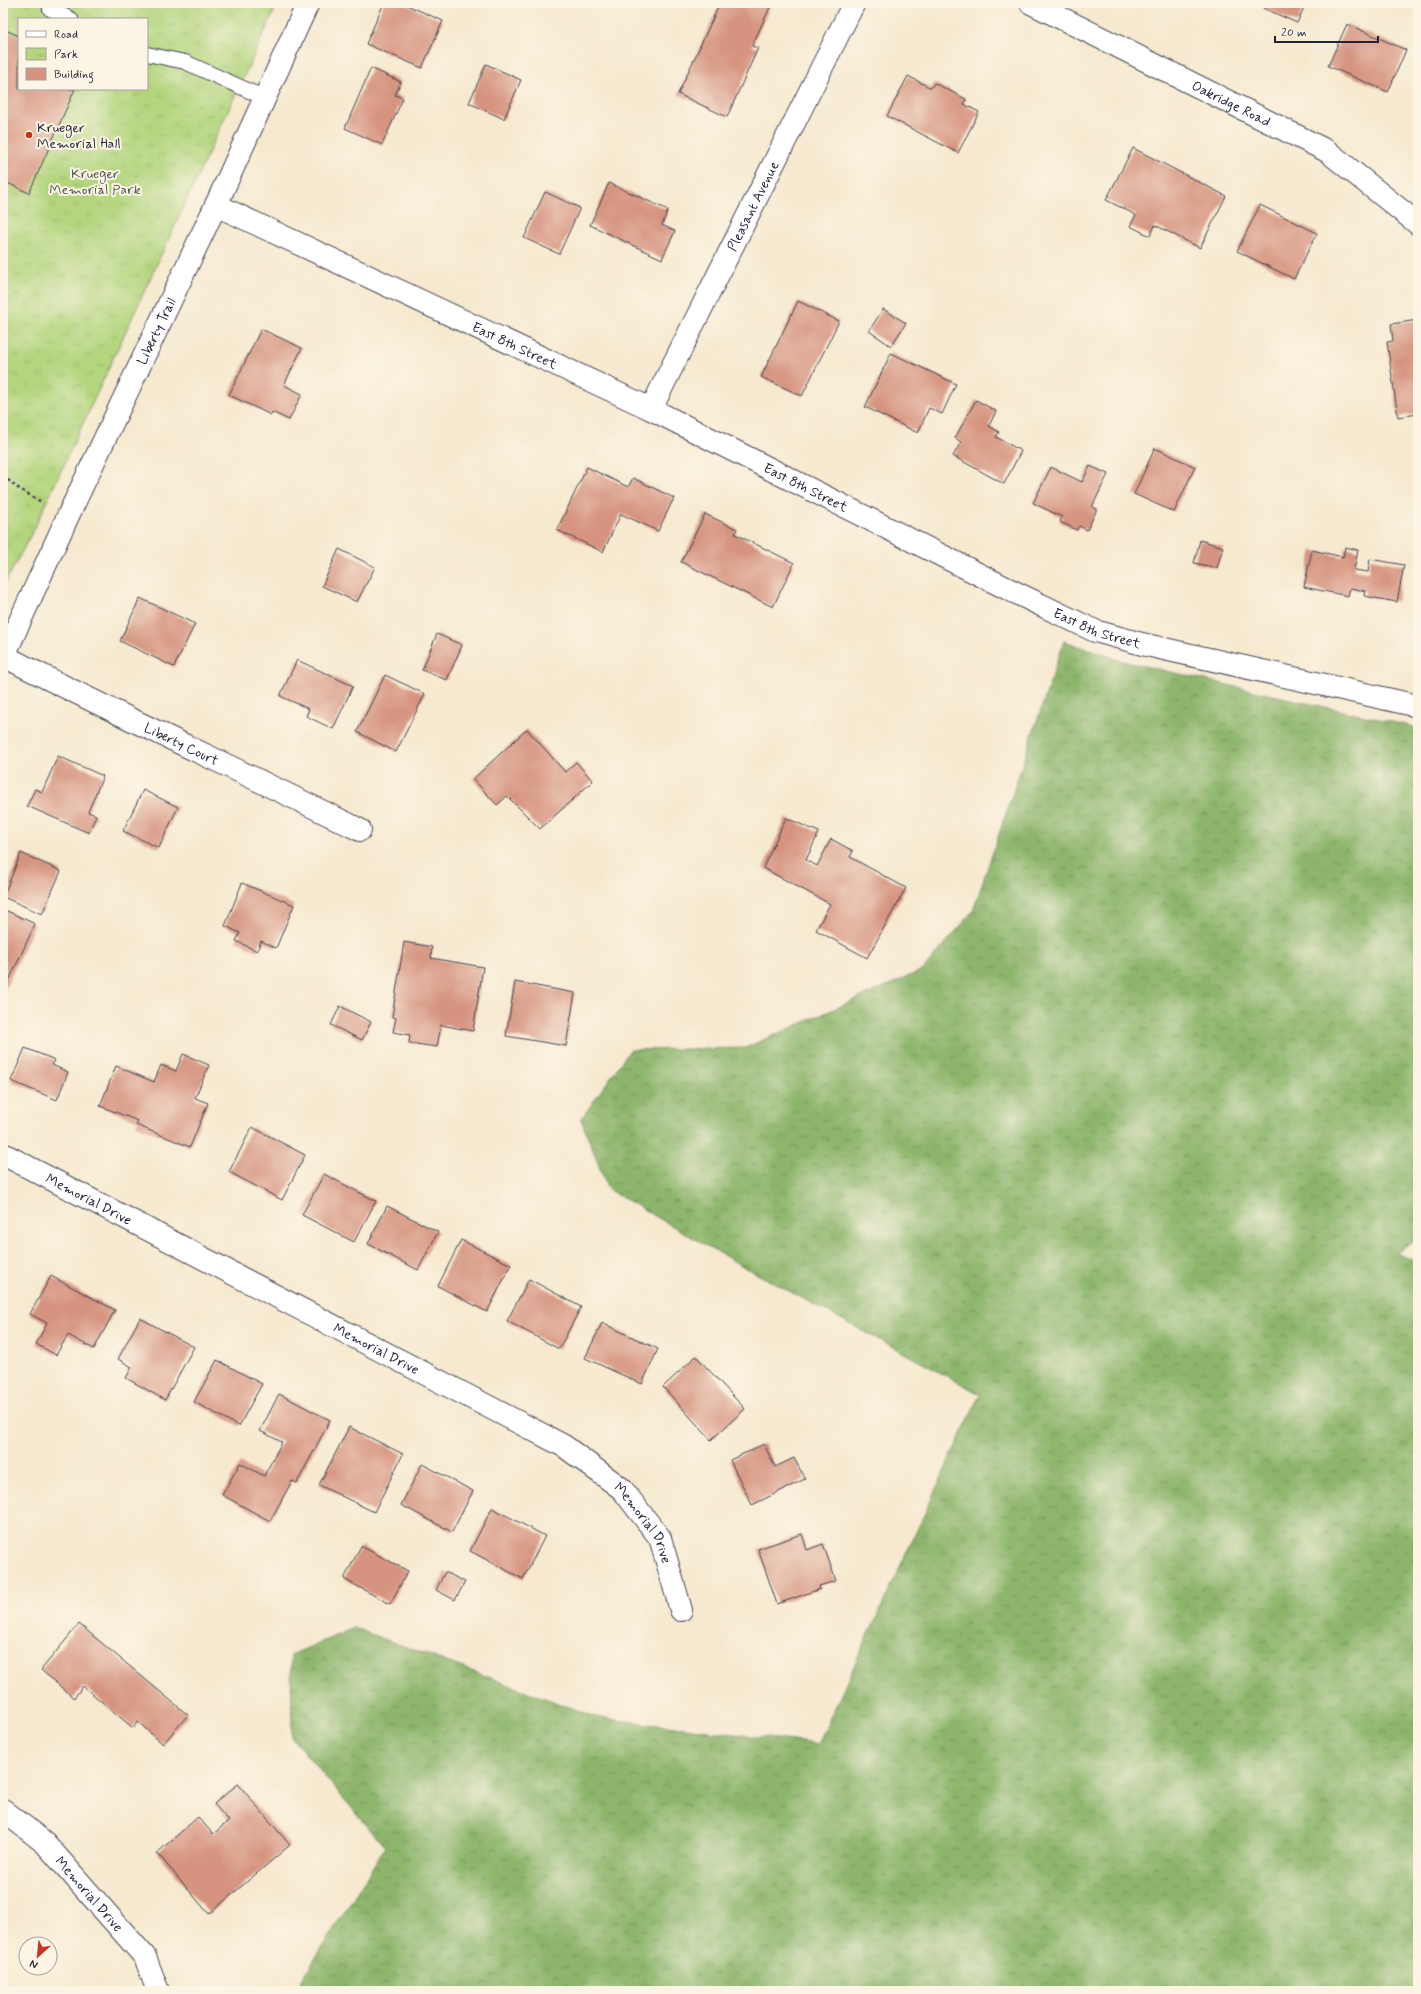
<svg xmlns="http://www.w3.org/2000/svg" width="1421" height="1994" viewBox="0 0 1421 1994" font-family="Mynerve,sans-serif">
  <defs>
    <pattern id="forest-crowns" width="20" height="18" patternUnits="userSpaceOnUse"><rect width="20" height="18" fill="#8db66c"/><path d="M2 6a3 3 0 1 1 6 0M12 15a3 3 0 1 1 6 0" fill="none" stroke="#73945a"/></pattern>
    <pattern id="park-tufts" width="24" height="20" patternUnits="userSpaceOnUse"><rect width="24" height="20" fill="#b2d57d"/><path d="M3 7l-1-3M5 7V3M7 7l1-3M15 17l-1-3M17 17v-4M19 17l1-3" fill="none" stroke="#99b76d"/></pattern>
  </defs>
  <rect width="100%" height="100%" fill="#fcf5e5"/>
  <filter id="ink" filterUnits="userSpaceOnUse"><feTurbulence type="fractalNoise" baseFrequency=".025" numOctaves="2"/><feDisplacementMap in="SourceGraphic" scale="8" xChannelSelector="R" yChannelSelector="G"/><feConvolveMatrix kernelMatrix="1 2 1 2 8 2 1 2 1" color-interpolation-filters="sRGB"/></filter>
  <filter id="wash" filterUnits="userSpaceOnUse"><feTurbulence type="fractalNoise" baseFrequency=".012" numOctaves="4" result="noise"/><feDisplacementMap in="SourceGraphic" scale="16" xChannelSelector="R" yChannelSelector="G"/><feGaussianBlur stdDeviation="0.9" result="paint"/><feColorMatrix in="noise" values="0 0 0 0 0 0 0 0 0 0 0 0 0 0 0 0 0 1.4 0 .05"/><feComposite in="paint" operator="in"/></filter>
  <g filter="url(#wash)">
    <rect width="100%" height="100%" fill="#f6e9cf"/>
    <path fill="url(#forest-crowns)" stroke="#586c54" d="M1064,641L1122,661L1418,728V1239L1396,1253L1418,1263V1991H295L385,1847L292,1738L291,1655L354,1628L599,1718L818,1744L980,1394L737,1263L608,1189L581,1119L630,1050L745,1048L923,970L973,911Z"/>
    <path fill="url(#park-tufts)" stroke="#6a7c5c" fill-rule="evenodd" d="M3,3H278L35,527L3,587ZM19,19H147V89H19Z"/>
    <g id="blocks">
      <g fill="#d69480">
        <path d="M384,3H402L443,21L422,68L366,44Z"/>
        <path d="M720,3H772L752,46L758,48L727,117L678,94Z"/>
        <path d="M1265,3H1306L1297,23L1263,8Z"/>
        <path d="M1347,24L1406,50L1388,92L1328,66Z"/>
        <path d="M3,29L19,36V89H75L29,193L3,181Z"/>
        <path d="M486,64L521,80L504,119L469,103Z"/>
        <path d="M371,68L401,82L395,95L403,98L382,145L345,128Z"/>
        <path d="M908,76L931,88L934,83L966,99L964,104L979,112L958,153L887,116Z"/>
        <path d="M1133,148L1226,196L1200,248L1155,225L1150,236L1130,226L1136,215L1106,200Z"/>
        <path d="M609,183L668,210L662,225L675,231L662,259L590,225Z"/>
        <path d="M545,192L580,208L559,254L524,238Z"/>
        <path d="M1260,205L1317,233L1294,279L1237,251Z"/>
        <path d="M798,301L839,321L802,396L761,377Z"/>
        <path d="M883,309L906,323L891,346L869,331Z"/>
        <path d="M1418,320V414L1398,417L1387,342L1393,341L1391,324Z"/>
        <path d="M261,329L302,348L284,385L302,394L289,420L272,412L271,415L229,395Z"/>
        <path d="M891,353L956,384L942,414L929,408L918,433L865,407Z"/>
        <path d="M976,400L996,411L989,426L999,432L996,437L1021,451L1004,484L953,456L961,442L955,438Z"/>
        <path d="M1155,448L1195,467L1174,512L1134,494Z"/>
        <path d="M1090,466L1108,474L1092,507L1097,509L1087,530L1079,526L1077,530L1060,522L1062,517L1033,503L1051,467L1082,482Z"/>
        <path d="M587,467L628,487L633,478L674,498L658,531L621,514L603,552L557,530Z"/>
        <path d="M705,514L737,529L735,534L794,563L773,607L681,562Z"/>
        <path d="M1200,540L1223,547L1217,568L1194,563Z"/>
        <path d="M1345,547L1358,550L1354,570L1368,572L1370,559L1404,565L1397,602L1364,596L1365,591L1350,588L1348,596L1304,587L1312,550L1343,557Z"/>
        <path d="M339,549L375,567L357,602L322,586Z"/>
        <path d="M140,598L195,624L174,667L120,641Z"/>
        <path d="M437,634L462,645L447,680L422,670Z"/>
        <path d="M297,660L353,686L333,729L306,716L309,709L280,696Z"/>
        <path d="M385,675L425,694L396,752L357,732Z"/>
        <path d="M527,729L565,772L576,762L593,781L540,829L507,796L497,805L473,779Z"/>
        <path d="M58,756L103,776L88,812L96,815L89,833L27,806L35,789L42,792Z"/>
        <path d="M143,790L178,807L159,848L123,831Z"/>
        <path d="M786,818L819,832L806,860L817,866L831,839L853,851L850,857L906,888L867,958L816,930L830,904L763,868Z"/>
        <path d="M21,853L61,871L42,914L3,897Z"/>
        <path d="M242,883L294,905L276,948L261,941L257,951L236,941L240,933L225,926Z"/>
        <path d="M3,909L35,924L3,994Z"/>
        <path d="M404,942L432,947L431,958L483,967L473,1031L441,1025L437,1047L409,1043L410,1035L393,1032L396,1018L392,1017Z"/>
        <path d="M515,982L575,993L566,1046L506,1036Z"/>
        <path d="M340,1006L371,1022L362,1040L331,1025Z"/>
        <path d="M25,1048L55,1060L52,1065L68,1072L57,1100L11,1081Z"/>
        <path d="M183,1054L209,1065L195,1098L208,1103L190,1147L136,1125L138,1121L100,1106L116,1066L154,1082L161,1065L176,1071Z"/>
        <path d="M252,1127L305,1155L282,1200L229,1172Z"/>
        <path d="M324,1174L376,1201L354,1242L302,1215Z"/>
        <path d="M387,1206L438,1232L418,1270L368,1244Z"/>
        <path d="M461,1240L511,1265L487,1312L438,1286Z"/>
        <path d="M51,1276L115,1310L94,1349L68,1335L56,1355L36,1344L47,1323L30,1314Z"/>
        <path d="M529,1279L581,1307L559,1349L507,1321Z"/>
        <path d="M140,1318L194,1347L165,1400L126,1378L132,1367L118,1359Z"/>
        <path d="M602,1323L658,1349L642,1384L585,1358Z"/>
        <path d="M696,1356L745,1409L711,1440L663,1387Z"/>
        <path d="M217,1360L262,1384L239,1426L194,1402Z"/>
        <path d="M279,1394L330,1420L297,1483L292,1481L270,1521L222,1495L240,1463L264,1476L282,1442L260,1431Z"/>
        <path d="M349,1427L403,1454L374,1512L319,1485Z"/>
        <path d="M764,1444L775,1467L794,1458L805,1479L752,1505L730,1460Z"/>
        <path d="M422,1464L473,1491L452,1532L401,1505Z"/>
        <path d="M492,1508L545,1536L523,1579L470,1551Z"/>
        <path d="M802,1534L807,1550L823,1544L836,1581L819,1586L820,1589L777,1604L758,1549Z"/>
        <path d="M361,1546L408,1571L390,1604L344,1579Z"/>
        <path d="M445,1572L465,1582L455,1600L436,1590Z"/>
        <path d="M79,1624L188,1715L163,1744L138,1722L133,1728L83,1686L74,1698L41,1670Z"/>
        <path d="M238,1784L290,1845L209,1914L157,1853L198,1817L213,1834L229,1821L214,1804Z"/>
      </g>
    </g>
  </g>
  <g filter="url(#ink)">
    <use href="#blocks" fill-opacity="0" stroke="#424051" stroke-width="1"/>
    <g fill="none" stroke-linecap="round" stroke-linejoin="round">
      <defs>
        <g id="lane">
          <path d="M53,3L50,9L71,19"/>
          <path d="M147,54L185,62L265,98"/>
        </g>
        <g id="street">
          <path id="s1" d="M1031,3L1327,151L1418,224"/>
          <path id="s2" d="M216,205L651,409L1004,587L1095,631L1142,644L1418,706"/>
          <path id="s3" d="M651,409L854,3"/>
          <path id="s4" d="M4,656C121,717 242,771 360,830"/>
          <path id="s5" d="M3,1154L564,1446L622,1489L660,1538L681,1610"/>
          <path id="s6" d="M3,1810L45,1843L145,1957L158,1991"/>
        </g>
        <g id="secondary">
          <path id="s7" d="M3,658L67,518L216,205L308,3"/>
        </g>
      </defs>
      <use href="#lane" stroke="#424051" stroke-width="16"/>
      <use href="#street" stroke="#424051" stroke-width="24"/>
      <use href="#secondary" stroke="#424051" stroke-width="24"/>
      <path stroke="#424051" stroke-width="2.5" stroke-dasharray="3 3" stroke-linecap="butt" d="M3,476L18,488L43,503"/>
      <use href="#lane" stroke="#fff" stroke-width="14"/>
      <use href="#street" stroke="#fff" stroke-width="22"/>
      <use href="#secondary" stroke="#fff" stroke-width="22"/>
    </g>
  </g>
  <circle fill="#c8321e" stroke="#fcf5e5" stroke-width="1.5" cx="29" cy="135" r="4"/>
  <g text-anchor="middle" stroke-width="4" stroke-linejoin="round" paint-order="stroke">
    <g font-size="14" fill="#22223b" stroke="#fcf5e5">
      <text dy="5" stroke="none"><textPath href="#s1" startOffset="224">Oakridge Road</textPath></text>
      <text dy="5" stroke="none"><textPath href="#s3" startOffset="227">Pleasant Avenue</textPath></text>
      <text dy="5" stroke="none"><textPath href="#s7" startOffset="361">Liberty Trail</textPath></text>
      <text dy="5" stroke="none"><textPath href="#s2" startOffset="330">East 8th Street</textPath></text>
      <text dy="5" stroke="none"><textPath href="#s2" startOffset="654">East 8th Street</textPath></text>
      <text dy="5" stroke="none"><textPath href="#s2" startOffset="978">East 8th Street</textPath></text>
      <text dy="5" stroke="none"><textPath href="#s4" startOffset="198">Liberty Court</textPath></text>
      <text dy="5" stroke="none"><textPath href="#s5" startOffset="97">Memorial Drive</textPath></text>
      <text dy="5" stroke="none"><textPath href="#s5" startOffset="421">Memorial Drive</textPath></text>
      <text dy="5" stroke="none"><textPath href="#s5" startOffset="745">Memorial Drive</textPath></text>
      <text dy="5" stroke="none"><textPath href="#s6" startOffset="121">Memorial Drive</textPath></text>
    </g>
    <g font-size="14" fill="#22223b" stroke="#fcf5e5" text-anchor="start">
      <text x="37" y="132">Krueger<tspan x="37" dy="16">Memorial Hall</tspan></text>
    </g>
    <g font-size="14" fill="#4d584f" stroke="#fcf5e5">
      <text x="95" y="178">Krueger<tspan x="95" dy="16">Memorial Park</tspan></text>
    </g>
  </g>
  <rect width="1421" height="1994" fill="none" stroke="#fcf5e5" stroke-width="16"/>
  <rect x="18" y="18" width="130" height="72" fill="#fcf5e5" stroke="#a5a1a1"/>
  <rect x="26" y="31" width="20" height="6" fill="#ffffff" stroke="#a5a1a1"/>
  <text x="54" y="38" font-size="12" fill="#22223b">Road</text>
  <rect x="26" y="48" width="20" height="12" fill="url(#park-tufts)" stroke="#a5a1a1"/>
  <text x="54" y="58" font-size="12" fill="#22223b">Park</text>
  <rect x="26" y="68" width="20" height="12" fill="#d69480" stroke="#a5a1a1"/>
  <text x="54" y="78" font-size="12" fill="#22223b">Building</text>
  <g transform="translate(38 1956) rotate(207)"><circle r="19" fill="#fcf5e5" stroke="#a5a1a1"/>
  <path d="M0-3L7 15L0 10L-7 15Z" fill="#c8321e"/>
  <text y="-6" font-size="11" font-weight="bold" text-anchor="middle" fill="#22223b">N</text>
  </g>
  <path d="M1275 36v6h103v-6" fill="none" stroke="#22223b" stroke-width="2"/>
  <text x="1281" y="36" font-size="12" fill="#22223b" stroke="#fcf5e5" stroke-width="3" paint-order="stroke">20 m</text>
</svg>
